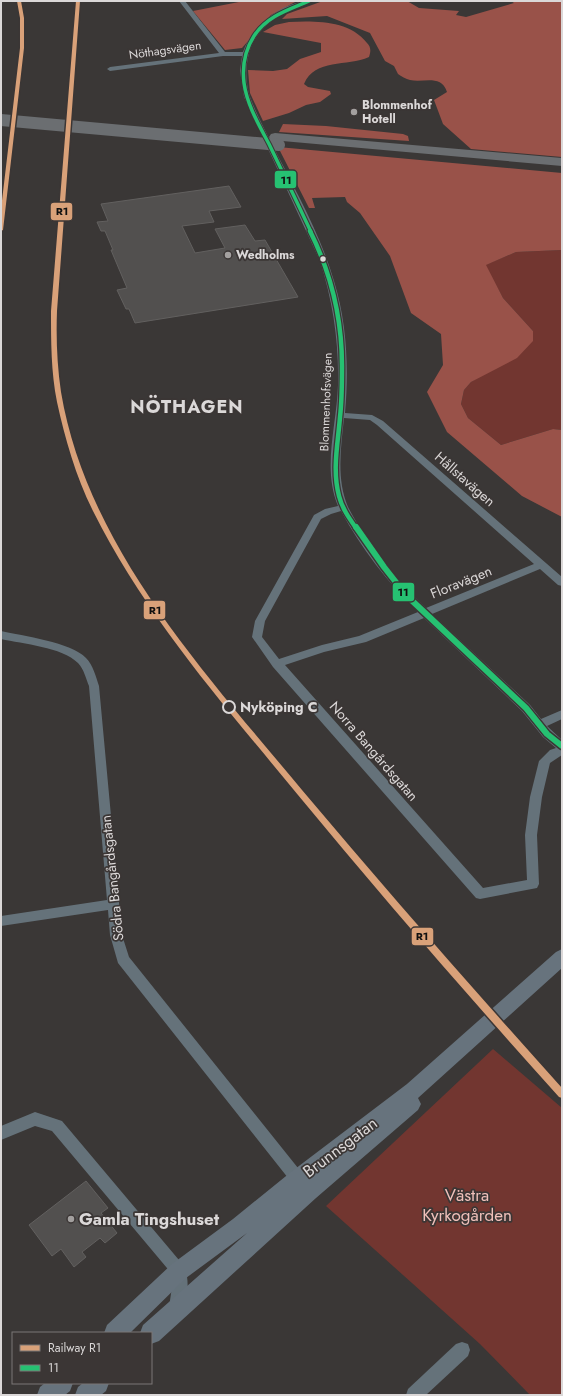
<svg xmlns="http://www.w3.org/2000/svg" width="563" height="1396" viewBox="0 0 563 1396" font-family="Jost,sans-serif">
  <rect width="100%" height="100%" fill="#3a3736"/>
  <g fill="#723630">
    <path d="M562,250V430L553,429L501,445L468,418L461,404L464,390L471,382L484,374L533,331L503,298L485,265L516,252Z"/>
    <path d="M493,1049L562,1108V1395H530L480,1344L326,1206Z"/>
  </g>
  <g fill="#995249">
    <path d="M244,1H297L271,15L242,48L225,50L193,11Z"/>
    <path d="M323,1H407L419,8L459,11L456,15L466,17L514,3L511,1H562V157L471,149L443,124L434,100L447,92C441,74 424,83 410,80C406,79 401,76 398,74L394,66L385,61L370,33L327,16L282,19L287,14Z"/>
    <path d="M289,22C315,21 349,20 367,43C371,47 371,51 369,57C347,67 315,58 304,84L308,87L330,91L331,94L320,102L306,105L289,113L263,121L250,93L248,70L273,71L287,69L300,59L321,52V43L263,32L275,25Z"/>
    <path d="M283,124L326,126L403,134L408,136L409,141L279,132Z"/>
    <path d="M278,147L562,173V250L516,252L486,265L503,298L533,331V341L517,358L471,382L464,390L461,404L468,418L501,445L553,429L562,430V517L522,496L447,432L427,392L443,365L441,334L411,313L390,256L360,213L347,202L345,197L312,198L315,208H309Z"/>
  </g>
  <g fill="#52504f" stroke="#62605f">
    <path d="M229,186L241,207L209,211L214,222L182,226L195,253L225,248L215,229L245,225L255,241L265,240L298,297L135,323L129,309H126L117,290L127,288L111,250H113L105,231H101L97,222L108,221L101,204Z"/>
    <path d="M86,1181L108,1208L101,1213L117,1233L105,1243L100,1238L82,1252L86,1257L74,1267L61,1249L52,1256L29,1225Z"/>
  </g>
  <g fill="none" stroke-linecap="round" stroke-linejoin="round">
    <g fill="#65727a" fill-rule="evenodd">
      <path d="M179,1H185L225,52H243C252,25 283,1 312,1C306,6 297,8 290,11C274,17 258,30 251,47C245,63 245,81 250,97C256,113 264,128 272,144C294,188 320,233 334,281C347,323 349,369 345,413L372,415L383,421L562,577V586L558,585L540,569L432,614L530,705L541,719L562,710V719L547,726L562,740V755L550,763L542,797L537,835L539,884L537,888L480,899L476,898L273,667L252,637L255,621L314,515L325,509L338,506C322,468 337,424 338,385C339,342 333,302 320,261L244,97L240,71L242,56H223L110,71L107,69L110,67L219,53ZM344,418L370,420L377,425L534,564L426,608C398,582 366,542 348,507C336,479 341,447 344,418ZM341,511C361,548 388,583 418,612L359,636L322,645L279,659L262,637L265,621L321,519L331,514ZM424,618L522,711L543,737L556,748L550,750L539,761L530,797L525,835L527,880L483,888L285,665L324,652L366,642Z"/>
      <path d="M1,631C23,636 71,642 86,658C93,665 96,677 99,686L122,935L129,957L306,1178L308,1183L306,1188L301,1190L296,1188L118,963L110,935L108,910L1,926V916L107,900L89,686C86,679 84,669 78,663C62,647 23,644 1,639Z"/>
      <path d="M35,1112L62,1121L184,1266C190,1279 188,1299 182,1312L177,1315L172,1312L169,1307L172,1287V1274L52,1131L35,1126L1,1140V1126Z"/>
      <path d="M462,1342L468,1344L470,1350L468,1356L426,1395H406L408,1389L456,1344Z"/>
    </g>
    <g fill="#67737d" fill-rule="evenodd">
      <path d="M562,949V968L418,1098L421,1104L418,1110L316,1198L159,1341L151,1344V1333H140L143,1325L247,1233L186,1278L130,1333H104L107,1325L172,1264L233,1219L291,1172L407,1084L556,952Z"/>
      <path d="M45,1383H73L70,1391L65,1395H37L40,1387Z"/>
      <path d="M83,1383H109L106,1391L101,1395H75L78,1387Z"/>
    </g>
    <path fill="#6b6e71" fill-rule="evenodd" d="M275,133L562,158V166L271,140L269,137L271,134Z"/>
    <path stroke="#6b6e71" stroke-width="12" d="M1,120L279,145"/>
    <defs>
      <path id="bus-1-far2" d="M309,1C288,10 267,16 254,36C245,50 242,66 244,83C247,105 259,125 269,144C283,173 297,202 311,232"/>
      <path id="bus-1-far1" d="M310,231C331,273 342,318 342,366C342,383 342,400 340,417C338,443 332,470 339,496C342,508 349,518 356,528"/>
      <path id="bus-1" d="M356,527L384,567L406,595L526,708L547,734L562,746"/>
    </defs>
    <use href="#bus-1-far2" stroke="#3b3635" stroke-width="5.5"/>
    <use href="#bus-1-far1" stroke="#3b3635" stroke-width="7"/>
    <use href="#bus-1" stroke="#3b3635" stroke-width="9"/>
    <use href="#bus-1-far2" stroke="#26c172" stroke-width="3.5"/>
    <use href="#bus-1-far1" stroke="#26c172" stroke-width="4.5"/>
    <use href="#bus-1" stroke="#26c172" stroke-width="6"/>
    <defs>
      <g id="rail-1">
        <path d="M17,1H21L24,18V48L3,230L1,231V209L20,48V18Z"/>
        <path d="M76,1H80L57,311C56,338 57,365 61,392C87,547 205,673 302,790C387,891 474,990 562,1088V1098L559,1097C470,998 383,898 298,795C224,705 146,617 93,511C76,477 65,439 57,402C51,372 51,341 51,311Z"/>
      </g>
    </defs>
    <use href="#rail-1" stroke="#3b3635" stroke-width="3"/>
    <use href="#rail-1" fill="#d9a179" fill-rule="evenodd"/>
  </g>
  <g fill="#a3a09f" stroke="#3b3635" stroke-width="1.5">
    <circle cx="354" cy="112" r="4"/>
    <circle cx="228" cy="255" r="4"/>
    <circle cx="71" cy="1219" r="4"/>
  </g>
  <circle fill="#dbd8d8" stroke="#3b3635" stroke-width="1.5" cx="323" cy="259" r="3.5"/>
  <circle fill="#3b3635" stroke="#dbd8d8" stroke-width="2" cx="229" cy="707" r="6"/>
  <g text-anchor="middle" stroke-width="3.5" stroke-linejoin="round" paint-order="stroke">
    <g font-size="12" fill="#dbd8d8" stroke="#3b3635">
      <text transform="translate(165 50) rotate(-8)" y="4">Nöthagsvägen</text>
      <text transform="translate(326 402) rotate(-88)" y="4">Blommenhofsvägen</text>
    </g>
    <g font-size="12" font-weight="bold" fill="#dbd8d8" stroke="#3b3635" text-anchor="start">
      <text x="362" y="109">Blommenhof<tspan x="362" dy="14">Hotell</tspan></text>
      <text x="236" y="259">Wedholms</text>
    </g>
    <g font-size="14" fill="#dbd8d8" stroke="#3b3635">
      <text transform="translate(465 479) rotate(41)" y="5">Hållstavägen</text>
      <text transform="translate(461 582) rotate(-22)" y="5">Floravägen</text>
      <text transform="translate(374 751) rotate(49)" y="5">Norra Bangårdsgatan</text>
      <text transform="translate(112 878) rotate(-96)" y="5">Södra Bangårdsgatan</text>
    </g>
    <g font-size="14" font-weight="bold" fill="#dbd8d8" stroke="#3b3635" text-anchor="start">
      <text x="240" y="712">Nyköping C</text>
    </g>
    <g font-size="17" fill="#dbd8d8" stroke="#3b3635">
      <text transform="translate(340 1147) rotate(-37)" y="6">Brunnsgatan</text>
    </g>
    <g font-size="17" fill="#f0c0ba" stroke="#3b3635">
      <text x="467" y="1201">Västra<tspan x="467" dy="20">Kyrkogården</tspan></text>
    </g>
    <g font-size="17" font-weight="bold" fill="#dbd8d8" stroke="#3b3635" text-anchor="start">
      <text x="79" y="1225">Gamla Tingshuset</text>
    </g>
    <g font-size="18" font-weight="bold" letter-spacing="1" fill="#dbd8d8" stroke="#3b3635">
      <text x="187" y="413">NÖTHAGEN</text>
    </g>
  </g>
  <g stroke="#3b3635" stroke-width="1.5">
    <rect x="274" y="170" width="23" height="19" rx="4" fill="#26c172"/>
    <rect x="50" y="202" width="23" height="19" rx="4" fill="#d9a179"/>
    <rect x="392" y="582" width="23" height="20" rx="4" fill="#26c172"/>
    <rect x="143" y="600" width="23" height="20" rx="4" fill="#d9a179"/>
    <rect x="411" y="927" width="23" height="19" rx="4" fill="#d9a179"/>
  </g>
  <g font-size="11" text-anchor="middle" font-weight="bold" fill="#111">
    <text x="286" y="184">11</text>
    <text x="62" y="215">R1</text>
    <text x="403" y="596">11</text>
    <text x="155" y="614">R1</text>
    <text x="422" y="940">R1</text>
  </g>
  <rect width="563" height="1396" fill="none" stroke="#dbd8d8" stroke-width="4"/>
  <rect x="12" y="1332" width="140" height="52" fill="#3b3635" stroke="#7b7776"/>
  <rect x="20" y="1345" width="20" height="6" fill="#d9a179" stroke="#7b7776"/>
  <text x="48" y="1352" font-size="12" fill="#dbd8d8">Railway R1</text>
  <rect x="20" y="1365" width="20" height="6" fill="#26c172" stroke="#7b7776"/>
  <text x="48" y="1372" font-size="12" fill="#dbd8d8">11</text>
</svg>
